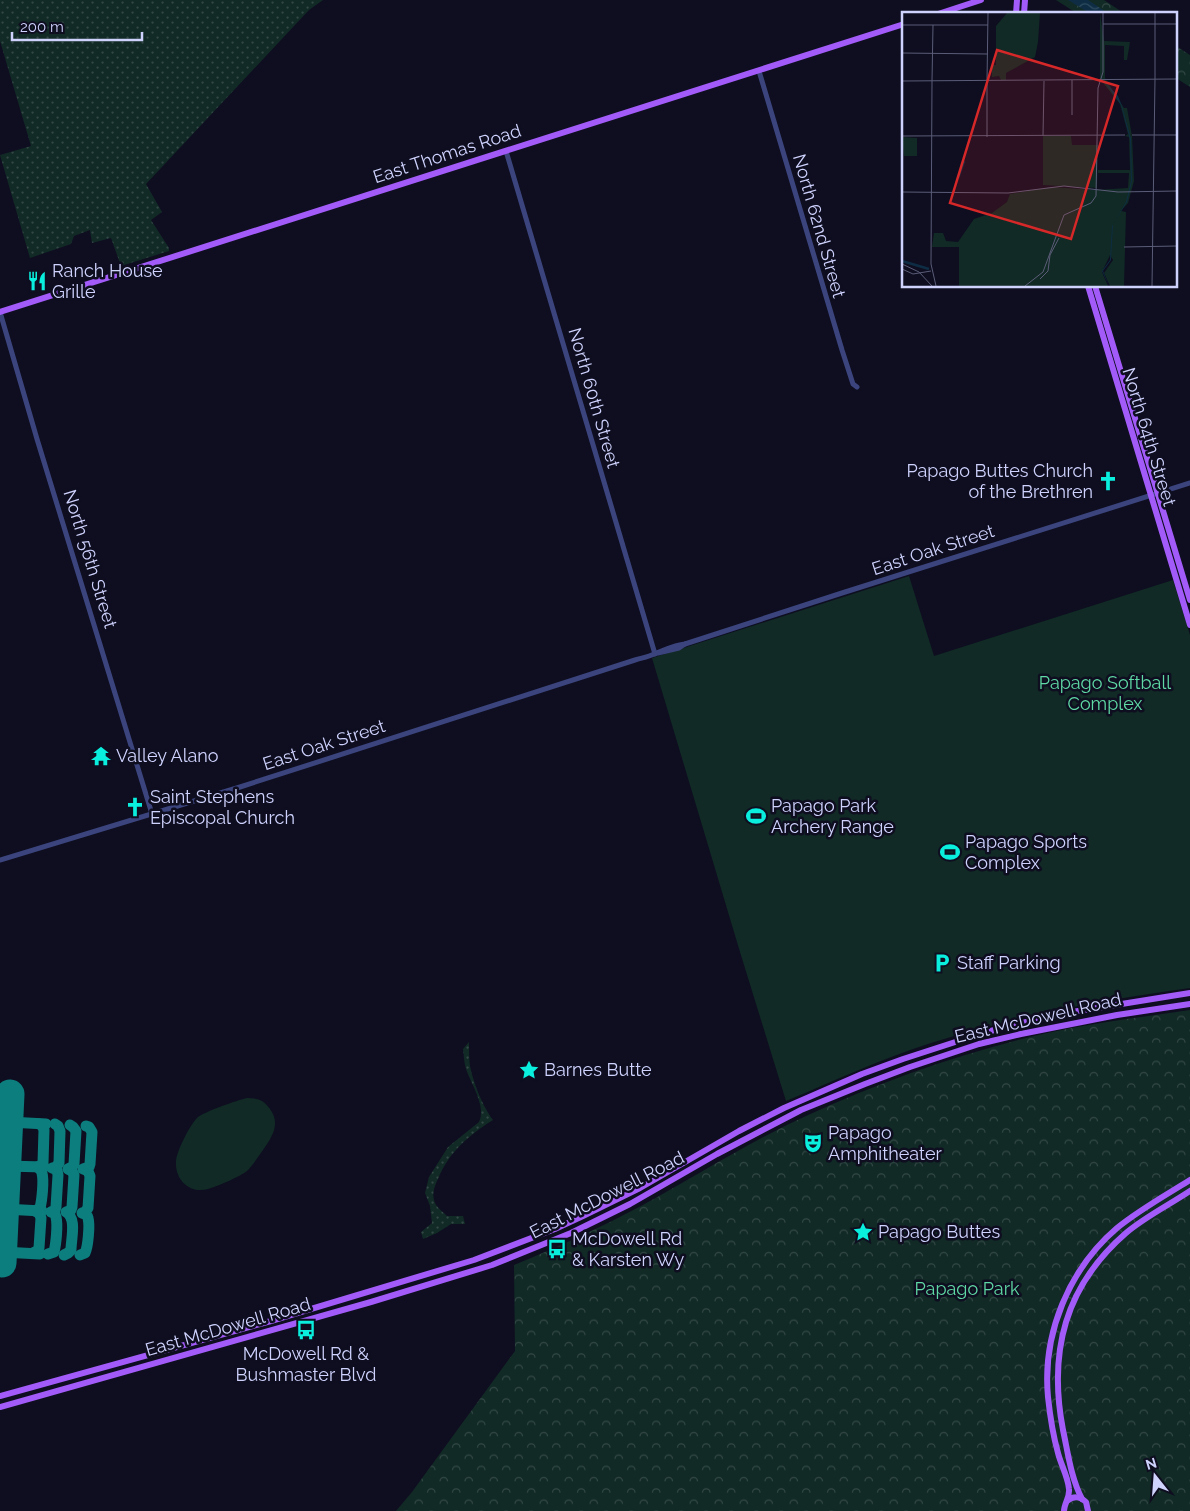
<svg xmlns="http://www.w3.org/2000/svg" width="1190" height="1511" viewBox="0 0 1190 1511" font-family="Raleway,sans-serif">
  <defs>
    <pattern id="grass-dots" width="8" height="8" patternUnits="userSpaceOnUse" patternTransform="scale(1.25)"><rect width="8" height="8" fill="#112a25"/><path d="M2 2h.1M6 6h.1" fill="none" stroke="#334846" stroke-width="1.8" stroke-linecap="round"/></pattern>
    <pattern id="park-crowns" width="20" height="18" patternUnits="userSpaceOnUse" patternTransform="scale(1.25)"><rect width="20" height="18" fill="#112a25"/><path d="M2 6a3 3 0 1 1 6 0M12 15a3 3 0 1 1 6 0" fill="none" stroke="#334846"/></pattern>
    <pattern id="water-waves" width="16" height="10" patternUnits="userSpaceOnUse" patternTransform="scale(1.25)"><rect width="16" height="10" fill="#0e2d44"/><path d="M0 5q4-4 8 0t8 0" fill="none" stroke="#304b60"/></pattern>
  </defs>
  <rect width="100%" height="100%" fill="#0e0e20"/>
  <g fill="url(#grass-dots)">
    <path d="M0,0H323L309,10L146,184L162,212L151,220L169,248V251L121,266L111,238L92,243L90,230L74,236L71,244L30,258L0,155L31,146L0,41Z"/>
    <path d="M469,1042C469,1050 469,1058 470,1066C473,1082 483,1107 493,1120C469,1135 449,1152 438,1179C434,1187 431,1196 436,1205C439,1209 444,1213 447,1216H463L465,1224H451L437,1233L423,1239L421,1232L432,1223L430,1206L425,1193L429,1177L448,1147L479,1122C487,1108 471,1083 466,1069C464,1063 464,1056 463,1049Z"/>
  </g>
  <g fill="url(#park-crowns)">
    <path d="M1056,0H1104L1125,14H1078Z"/>
    <path d="M1176,46L1190,55V87L1176,78Z"/>
    <path d="M1190,1010V1511H396L412,1492L515,1351L514,1265C558,1247 600,1228 641,1206C696,1176 749,1142 806,1116C878,1083 953,1056 1030,1037C1083,1024 1137,1018 1190,1010Z"/>
  </g>
  <g fill="#112a25">
    <path d="M909,576L934,656L1173,580L1190,635V988C1102,1000 1015,1016 931,1043C881,1059 834,1081 786,1101L740,952L652,658Z"/>
    <path d="M247,1098C257,1098 264,1100 270,1109C281,1124 272,1137 263,1150C258,1157 253,1165 247,1171C241,1176 216,1187 208,1189C191,1194 175,1181 176,1162C176,1152 190,1125 197,1118C203,1112 238,1100 247,1098Z"/>
  </g>
  <path fill="url(#water-waves)" d="M1068,0H1088L1109,14H1091Z"/>
  <g fill="none" stroke-linecap="round" stroke-linejoin="round">
    <g stroke="#0c7e7e" stroke-width="11">
      <path d="M9,1122L46,1124"/>
      <path d="M6,1166L44,1167"/>
      <path d="M4,1209L42,1211"/>
      <path d="M2,1252L40,1254"/>
      <path d="M33,1253L37,1251L39,1248L41,1218L39,1213L35,1211L40,1208C42,1200 44,1181 42,1173C41,1169 40,1169 37,1167L40,1166L43,1163L44,1130L42,1125L39,1124"/>
      <path d="M48,1254L54,1252C56,1244 58,1225 56,1217C55,1213 54,1213 51,1212L55,1210L56,1207L58,1175L57,1170L52,1168L56,1167L59,1163L60,1131L58,1126L55,1124"/>
      <path d="M64,1255L68,1253L71,1250C71,1239 77,1218 66,1212L71,1210L72,1207L74,1175L72,1171L68,1169L72,1167L74,1164L76,1131L73,1127L70,1125"/>
      <path d="M80,1255L85,1253C88,1247 90,1225 88,1218C87,1214 85,1214 82,1213L85,1212L88,1208L90,1176L88,1171L83,1169L89,1167L90,1164L92,1132L89,1127L86,1126"/>
    </g>
    <path stroke="#0c7e7e" stroke-width="29" d="M2,1263L10,1094"/>
    <g stroke="#3b447d" stroke-width="5">
      <path d="M759,71L842,350L853,384L857,387"/>
      <path d="M506,151L655,654"/>
      <path d="M0,312L37,439L152,814"/>
      <path d="M658,653L679,648L685,644"/>
      <path d="M0,860L240,787L635,660C641,658 648,657 654,654C665,650 674,645 685,644L842,593L1190,483"/>
    </g>
    <g stroke="#a25bf8" stroke-width="6">
      <path d="M938,14L981,0"/>
      <path d="M1016,14L1017,0"/>
      <path d="M1024,14L1025,0"/>
      <path d="M1088,286L1190,625"/>
      <path d="M1095,286L1190,600"/>
      <path d="M0,312L904,24"/>
      <path d="M0,1396L271,1321L474,1260L555,1229L583,1216L640,1188L739,1131L784,1108L862,1074L903,1059L983,1033L1017,1024L1072,1012L1190,993"/>
      <path d="M0,1407L371,1302L492,1265L571,1233L630,1204L717,1154L801,1110L865,1084L910,1067L979,1044L1021,1034L1117,1015L1190,1004"/>
      <path d="M1082,1499C1071,1478 1068,1453 1063,1430C1048,1352 1065,1286 1126,1233C1145,1217 1169,1205 1190,1191"/>
      <path d="M1067,1501C1073,1496 1080,1496 1086,1502L1088,1511"/>
      <path d="M1064,1511C1064,1503 1070,1498 1069,1489C1068,1477 1061,1465 1058,1453C1053,1435 1050,1416 1048,1397C1042,1334 1069,1269 1117,1228C1139,1210 1166,1195 1190,1180"/>
    </g>
  </g>
  <defs>
    <symbol id="restaurant-bare" viewBox="-9 -9 18 18"><path d="M-5-6h1v4h1v-4h1v4h1v-4h1v5L-1.5 .5V6h-2V.5L-5-1ZM5-6V6H3V1.5H1.5Q1.5-4 5-6Z" fill="#0aeedd" stroke="#0e0e20" stroke-width="2.5" paint-order="stroke"/></symbol>
    <symbol id="church-bare" viewBox="-9 -9 18 18"><path d="M-1.2-6h2.4v3.5h3.3v2.4h-3.3V6h-2.4V-.1h-3.3v-2.4h3.3Z" fill="#0aeedd" stroke="#0e0e20" stroke-width="2.5" paint-order="stroke"/></symbol>
    <symbol id="temple-bare" viewBox="-9 -9 18 18"><path d="M0-6L5-2H3V0L6.5 2.5H4V6H1.5V3h-3V6H-4V2.5H-6.5L-3 0V-2H-5Z" fill="#0aeedd" stroke="#0e0e20" stroke-width="2.5" paint-order="stroke"/></symbol>
    <symbol id="stadium-bare" viewBox="-9 -9 18 18"><path d="M0-5a6.5 5 0 1 0 0 10a6.5 5 0 1 0 0-10ZM-3.5-1.8h7v3.6h-7Z" fill="#0aeedd" stroke="#0e0e20" stroke-width="2.5" paint-order="stroke"/></symbol>
    <symbol id="parking-bare" viewBox="-9 -9 18 18"><path d="M-3.5-5.5H1a3.5 3.5 0 0 1 0 7H-1V5.5H-3.5ZM-1-3.4V-.6H.8a1.4 1.4 0 0 0 0-2.8Z" fill="#0aeedd" stroke="#0e0e20" stroke-width="2.5" paint-order="stroke"/></symbol>
    <symbol id="sight-bare" viewBox="-9 -9 18 18"><path d="M0-6L1.8-2.2L6-1.7L2.9 1.2L3.7 5.4L0 3.3L-3.7 5.4L-2.9 1.2L-6-1.7L-1.8-2.2Z" fill="#0aeedd" stroke="#0e0e20" stroke-width="2.5" paint-order="stroke"/></symbol>
    <symbol id="theatre-bare" viewBox="-9 -9 18 18"><path d="M-5-5.5Q0-4 5-5.5V0Q5 5 0 6Q-5 5-5 0ZM-3.3-2.5H-1v1.5H-3.3ZM1-2.5H3.3v1.5H1ZM-2.8 1Q0 5.5 2.8 1Z" fill="#0aeedd" stroke="#0e0e20" stroke-width="2.5" paint-order="stroke"/></symbol>
    <symbol id="bus-bare" viewBox="-9 -9 18 18"><path d="M-5-6H5V4H4V6H2V4H-2V6H-4V4H-5ZM-3.5-4V0h7V-4ZM-3.5 1.2v1.5H-2V1.2ZM2 1.2v1.5H3.5V1.2Z" fill="#0aeedd" stroke="#0e0e20" stroke-width="2.5" paint-order="stroke"/></symbol>
  </defs>
  <g fill-rule="evenodd">
    <use href="#restaurant-bare" x="23" y="267" width="28" height="28"/>
    <use href="#church-bare" x="1094" y="467" width="28" height="28"/>
    <use href="#temple-bare" x="87" y="742" width="28" height="28"/>
    <use href="#church-bare" x="121" y="793" width="28" height="28"/>
    <use href="#stadium-bare" x="742" y="802" width="28" height="28"/>
    <use href="#stadium-bare" x="936" y="838" width="28" height="28"/>
    <use href="#parking-bare" x="928" y="949" width="28" height="28"/>
    <use href="#sight-bare" x="515" y="1056" width="28" height="28"/>
    <use href="#theatre-bare" x="799" y="1129" width="28" height="28"/>
    <use href="#sight-bare" x="849" y="1218" width="28" height="28"/>
    <use href="#bus-bare" x="543" y="1235" width="28" height="28"/>
    <use href="#bus-bare" x="292" y="1316" width="28" height="28"/>
  </g>
  <g text-anchor="middle" stroke-width="5" stroke-linejoin="round" paint-order="stroke">
    <g font-size="18" fill="#cfd2fd" stroke="#0e0e20">
      <text transform="translate(447 154) rotate(-18)" y="6">East Thomas Road</text>
      <text transform="translate(819 226) rotate(74)" y="6">North 62nd Street</text>
      <text transform="translate(594 398) rotate(74)" y="6">North 60th Street</text>
      <text transform="translate(1149 437) rotate(73)" y="6">North 64th Street</text>
      <text transform="translate(933 550) rotate(-18)" y="6">East Oak Street</text>
      <text transform="translate(90 559) rotate(73)" y="6">North 56th Street</text>
      <text transform="translate(324 745) rotate(-18)" y="6">East Oak Street</text>
      <text transform="translate(1038 1018) rotate(-13)" y="6">East McDowell Road</text>
      <text transform="translate(607 1195) rotate(-27)" y="6">East McDowell Road</text>
      <text transform="translate(228 1327) rotate(-16)" y="6">East McDowell Road</text>
    </g>
    <g font-size="18" fill="#cfd2fd" stroke="#0e0e20" text-anchor="start">
      <text x="52" y="277">Ranch House<tspan x="52" dy="21">Grille</tspan></text>
      <text x="1093" y="477" text-anchor="end">Papago Buttes Church<tspan x="1093" dy="21">of the Brethren</tspan></text>
      <text x="116" y="762">Valley Alano</text>
      <text x="150" y="803">Saint Stephens<tspan x="150" dy="21">Episcopal Church</tspan></text>
      <text x="771" y="812">Papago Park<tspan x="771" dy="21">Archery Range</tspan></text>
      <text x="965" y="848">Papago Sports<tspan x="965" dy="21">Complex</tspan></text>
      <text x="957" y="969">Staff Parking</text>
      <text x="544" y="1076">Barnes Butte</text>
      <text x="828" y="1139">Papago<tspan x="828" dy="21">Amphitheater</tspan></text>
      <text x="878" y="1238">Papago Buttes</text>
      <text x="572" y="1245">McDowell Rd<tspan x="572" dy="21">&amp; Karsten Wy</tspan></text>
      <text x="306" y="1360" text-anchor="middle">McDowell Rd &amp;<tspan x="306" dy="21">Bushmaster Blvd</tspan></text>
    </g>
    <g font-size="18" fill="#5fd9a5" stroke="#0e0e20">
      <text x="1105" y="689">Papago Softball<tspan x="1105" dy="21">Complex</tspan></text>
      <text x="967" y="1295">Papago Park</text>
    </g>
  </g>
  <g transform="translate(902 12)">
    <rect width="275" height="275" fill="#0e0e20"/>
    <path d="M105,1H138L136,30L133,45L104,61V68H99L97,64L90,65V53H94V14Z" fill="#112a25"/>
    <path d="M0,125L15,126V144H2Z" fill="#112a25"/>
    <path d="M198,1L202,29L228,30L225,48H222V34L203,33V66L222,96H225L230,124L232,169L226,191L219,199L224,200L222,274H208L202,261L211,248L208,243L200,260L206,274H57V235H30L32,221H41L44,229L56,230L72,207L90,201L105,190L108,182L149,175L194,178L226,176L227,161H196V158H228L227,125L223,124L226,122L218,92L198,67Z" fill="#112a25"/>
    <path d="M141,124H169L170,133H196L195,176L141,173Z" fill="#112a25"/>
    <path d="M202,69L216,84L220,94L229,127L230,169L225,190L211,212L209,248L201,259L207,274L200,259L208,248L210,214L224,190L229,169L228,128L219,93Z" fill="#0e2d44"/>
    <path fill="none" stroke="#0e2d44" stroke-width="2.5" d="M56,166L62,149M0,249L27,257"/>
    <path fill="none" stroke="#5b5c78" stroke-width="1" d="M201,12H275M0,13H86M0,41L86,42M253,67V1M170,68V103M0,69L275,67M30,69L31,13M30,69L29,252L34,274M85,69L86,1M230,123H275M0,124L223,123M141,124L142,69M85,125V69M0,180L106,181L162,174L216,180L275,179M222,235L275,234M0,252L17,260L30,274M0,257L11,262L29,259M138,267L146,259L148,243L157,226M123,274L141,260L162,203L189,191L194,184L196,76L201,60V1M250,274L253,67"/>
    <path fill="#d62828" fill-opacity="0.15" stroke="#d62828" stroke-width="2.5" d="M95,38L216,74L169,227L48,191Z"/>
    <rect width="275" height="275" fill="none" stroke="#cfd2fd" stroke-width="2.5"/>
  </g>
  <g transform="translate(1155 1476) rotate(343)" stroke="#0e0e20" stroke-width="4" paint-order="stroke">
  <path d="M0-4L9 19L0 12L-9 19Z" fill="#cfd2fd"/>
  <text y="-8" font-size="14" font-weight="bold" text-anchor="middle" fill="#cfd2fd">N</text>
  </g>
  <path d="M12 32v8h130v-8" fill="none" stroke="#cfd2fd" stroke-width="2.5"/>
  <text x="20" y="32" font-size="15" fill="#cfd2fd" stroke="#0e0e20" stroke-width="4" paint-order="stroke">200 m</text>
</svg>
